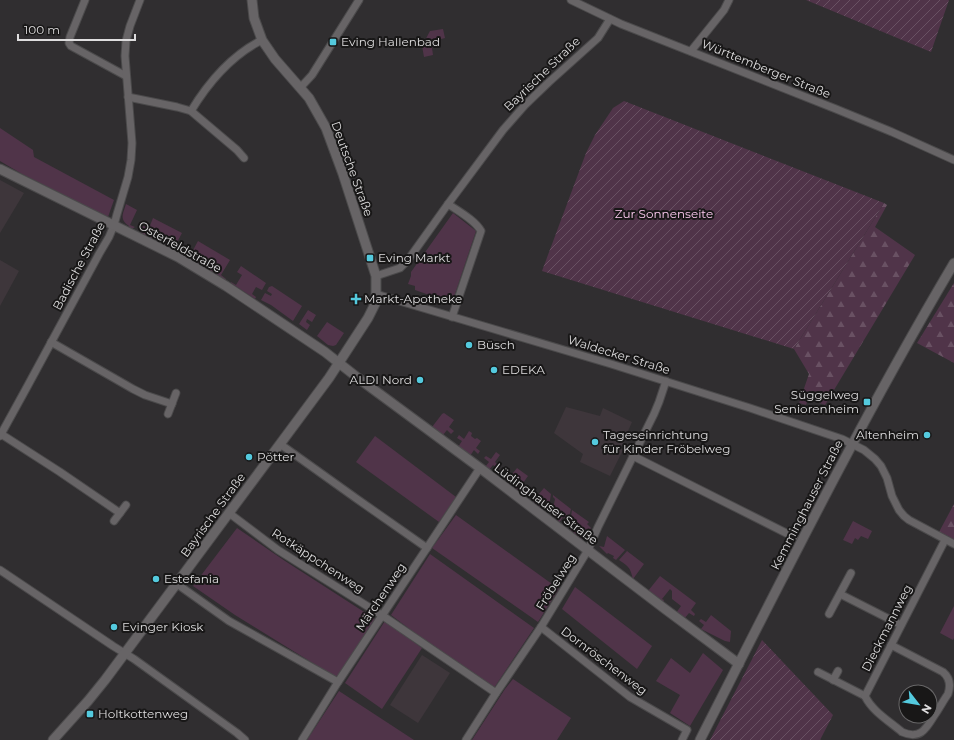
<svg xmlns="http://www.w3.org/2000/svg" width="954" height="740" viewBox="0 0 954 740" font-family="Montserrat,sans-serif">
  <defs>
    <pattern id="forest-firs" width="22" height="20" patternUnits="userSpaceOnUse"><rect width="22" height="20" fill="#503449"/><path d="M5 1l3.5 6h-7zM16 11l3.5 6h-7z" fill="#695163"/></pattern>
    <pattern id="garden-furrows" width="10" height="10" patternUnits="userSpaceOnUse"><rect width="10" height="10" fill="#503449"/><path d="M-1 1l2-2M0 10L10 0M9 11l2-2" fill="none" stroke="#695163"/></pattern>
  </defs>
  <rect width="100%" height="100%" fill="#302e30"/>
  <g fill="#3e363b">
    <path d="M0,180L24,193L0,233Z"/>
    <path d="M0,260L19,271L0,306Z"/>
    <path d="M566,407L600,416L603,408L632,422L625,438L626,439L620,448L623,450L610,476L580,462L583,454L554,433Z"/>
    <path d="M422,655L450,673L418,723L390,705Z"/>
  </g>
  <g fill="#503449">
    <path d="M443,29L445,38L437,40L432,48L433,55L424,57L422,46L430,31Z"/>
    <path d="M0,128L33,150L34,157L114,200L108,217L22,174L0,161Z"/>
    <path d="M126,204L137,210L130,225L135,227L132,229L129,228V226C119,219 123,214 126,204Z"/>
    <path d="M453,213L476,231L452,303L415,290V286L408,284L411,276V272Z"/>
    <path d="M153,218L182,233L174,248L178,250V252L141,234V232L143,226L149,228Z"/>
    <path d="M198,241L230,260L221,275L226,279L225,280L184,255L187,249L192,252Z"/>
    <path d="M241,266L266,283L262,290L256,287L252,294L256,297L255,299L231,283V282L236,285L242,275L237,272Z"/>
    <path d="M272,286L302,306L293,321L271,305L261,300L265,293L271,296L272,294L267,291L269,287Z"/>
    <path d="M308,310L316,315L312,322L307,319L306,322L310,325L307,330L299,324Z"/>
    <path d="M327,322L344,333L336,345L333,346L328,345L317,336Z"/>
    <path d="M444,413L454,420L449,427L454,431L451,434L447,430L443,435L432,427L442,414Z"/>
    <path d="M469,431L472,433L471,436L475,439L477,438L481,441L476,448L480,451L478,454L474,450L470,456L458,447L462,441L457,438L459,435L464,439Z"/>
    <path d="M375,436L456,497L439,522L356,462Z"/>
    <path d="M496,452L500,455L495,462L500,467L499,469L493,465L489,470L485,467L489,462L484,458L486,456L491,459Z"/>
    <path d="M517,468L528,476L523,483L528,487L526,490L521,486L517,491L505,483Z"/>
    <path d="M544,488L551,494L549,507L545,504L541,510L532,503L536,498L531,494L533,491L538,495Z"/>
    <path d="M553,495L571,509L568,521L563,517L559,523L555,521L560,515L551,508V505L554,504L555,499L553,497Z"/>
    <path d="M572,510L589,522L587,524L591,528L582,539L581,540L569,531L571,527L570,523Z"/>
    <path d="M456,515L559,589L538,622L432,548Z"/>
    <path d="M853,521L872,531L868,539L861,536L858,540L855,538L852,544L843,540Z"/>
    <path d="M237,528L285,561L375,619L337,678L235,615L193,586Z"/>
    <path d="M607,536L625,550L616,560L613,558L614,556L608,553L607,554L599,546L604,547Z"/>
    <path d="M627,551L644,564L633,579C630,567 629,567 619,560Z"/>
    <path d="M430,554L534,628L492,691L391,615Z"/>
    <path d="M660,576L696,603L691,610L695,614L694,616L689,613L684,619L676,613L681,606L672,599V591L670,589L662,599L664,600L663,602L648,591Z"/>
    <path d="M575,587L652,646L637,669L562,609Z"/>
    <path d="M954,606V638L953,640L940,633Z"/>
    <path d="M711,615L731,631L730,642L725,641L701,629L704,625L699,621L701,619L706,622Z"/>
    <path d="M385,621L422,648L382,709L345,683Z"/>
    <path d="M703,653L723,670L690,726L670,713L680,695L656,681L671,658L690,673Z"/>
    <path d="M513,679L571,718L557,740H472L505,689Z"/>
    <path d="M339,691L414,740H307Z"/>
  </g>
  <g fill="url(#forest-firs)">
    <path d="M884,203L887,205L875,227L915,255L825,405L808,399L806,405L799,403L809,374L794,349Z"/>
    <path d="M954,283V363L917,343Z"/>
    <path d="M954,504V540L939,532Z"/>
  </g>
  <g fill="url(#garden-furrows)">
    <path d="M806,0H949L931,52Z"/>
    <path d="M624,101L884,203L794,349L542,271L586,153L595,135L613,108Z"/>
    <path d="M762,640L833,715L820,740H710Z"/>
  </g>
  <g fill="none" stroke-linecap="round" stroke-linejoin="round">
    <defs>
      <g id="street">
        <path d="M85,0L70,37L69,43L71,46L126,76"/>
        <path d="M571,0L621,24L836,109L892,132L954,160"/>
        <path d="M691,51L724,10L729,0"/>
        <path d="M300,88L312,75L359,0"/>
        <path d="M128,97L177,107L191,111L237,150L244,158"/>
        <path d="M191,111C208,83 232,55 262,40"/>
        <path d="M448,204C458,211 475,220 481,231L452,317"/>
        <path d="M376,276L400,268L408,260L448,204L503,130L525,105L549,82L598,38L610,19"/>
        <path d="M376,294L611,364L750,408L842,439L864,450L875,459L881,466L887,478L892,496L899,510L904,516L909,520L954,544"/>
        <path d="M51,342L133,389L145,395L172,404"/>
        <path d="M168,414L176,393"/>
        <path d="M1,434L60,472L120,513"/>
        <path d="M0,436L27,387L99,254L109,237L114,225L117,214L128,177L131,160L132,143L125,56L126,41L130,26L140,0"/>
        <path d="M280,444L357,499L427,548"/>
        <path d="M633,456L794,537"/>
        <path d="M229,513L278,550L383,616L496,693"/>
        <path d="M114,521L126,505"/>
        <path d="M0,570L113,646L134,659L237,733L245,740"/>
        <path d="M177,584L229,621L338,682"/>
        <path d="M840,594L901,625"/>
        <path d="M829,614L851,573"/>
        <path d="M541,627L630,697L687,730L682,740"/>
        <path d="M818,672L865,696"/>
        <path d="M833,680L838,671"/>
        <path d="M865,696C872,711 889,721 902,732C920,740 926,729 934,716C939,709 943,701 948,694C951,685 950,678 943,672L891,645"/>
        <path d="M865,696L945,540"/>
        <path d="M302,740L338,682L480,468"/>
        <path d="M466,740L496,693L541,627L588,550L598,527L654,414L659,402L666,381"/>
      </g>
      <g id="secondary">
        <path d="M0,169L178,257L226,286L325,352L358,378L480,468L665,609L739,664"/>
        <path d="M53,740L88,701L105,680L180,579L329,378L368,318L375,304L376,294V276L343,174L326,128L309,98L275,59L262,40L254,18L252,0"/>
        <path d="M700,740C782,579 862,418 954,263"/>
      </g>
    </defs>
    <use href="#street" stroke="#4b4a4b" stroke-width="9"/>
    <use href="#secondary" stroke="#4b4a4b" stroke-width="11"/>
    <use href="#street" stroke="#676466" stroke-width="7"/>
    <use href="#secondary" stroke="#676466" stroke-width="9"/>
  </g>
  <g fill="#54cade" stroke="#181717" stroke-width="1.5">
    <rect x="329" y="38" width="8" height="8" rx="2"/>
    <rect x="366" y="254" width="8" height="8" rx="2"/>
    <path d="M354 293h4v4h4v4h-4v4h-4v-4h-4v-4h4z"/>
    <circle cx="469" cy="345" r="4"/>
    <circle cx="494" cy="370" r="4"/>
    <circle cx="420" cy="380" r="4"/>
    <rect x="863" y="398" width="8" height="8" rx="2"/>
    <circle cx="927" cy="435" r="4"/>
    <circle cx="595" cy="442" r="4"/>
    <circle cx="249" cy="457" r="4"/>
    <circle cx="156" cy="579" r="4"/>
    <circle cx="114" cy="627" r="4"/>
    <rect x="86" y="710" width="8" height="8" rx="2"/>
  </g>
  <g text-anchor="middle" stroke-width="4" stroke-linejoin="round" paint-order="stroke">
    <g font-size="12" fill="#deddde" stroke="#181717" text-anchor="start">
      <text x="341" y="46">Eving Hallenbad</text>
      <text x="378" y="262">Eving Markt</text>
      <text x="364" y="303">Markt-Apotheke</text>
      <text x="477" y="349">Büsch</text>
      <text x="502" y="374">EDEKA</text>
      <text x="412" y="384" text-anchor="end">ALDI Nord</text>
      <text x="859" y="399" text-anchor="end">Süggelweg<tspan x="859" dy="14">Seniorenheim</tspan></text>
      <text x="603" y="439">Tageseinrichtung<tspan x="603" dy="14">für Kinder Fröbelweg</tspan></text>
      <text x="919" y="439" text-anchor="end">Altenheim</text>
      <text x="257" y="461">Pötter</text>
      <text x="164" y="583">Estefania</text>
      <text x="122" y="631">Evinger Kiosk</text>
      <text x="98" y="718">Holtkottenweg</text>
    </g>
    <g font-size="12" fill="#deddde" stroke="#181717">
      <text transform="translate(766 69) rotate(22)" y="4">Württemberger Straße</text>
      <text transform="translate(542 74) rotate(-44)" y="4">Bayrische Straße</text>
      <text transform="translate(352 169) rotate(70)" y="4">Deutsche Straße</text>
      <text transform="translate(180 247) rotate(29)" y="4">Osterfeldstraße</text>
      <text transform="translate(79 266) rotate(-62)" y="4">Badische Straße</text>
      <text transform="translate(619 355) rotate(17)" y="4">Waldecker Straße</text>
      <text transform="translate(546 504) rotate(37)" y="4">Lüdinghauser Straße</text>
      <text transform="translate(807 505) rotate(-63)" y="4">Kemminghauser Straße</text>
      <text transform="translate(213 515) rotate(-54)" y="4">Bayrische Straße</text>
      <text transform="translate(318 561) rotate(33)" y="4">Rotkäppchenweg</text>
      <text transform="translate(556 582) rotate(-58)" y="4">Fröbelweg</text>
      <text transform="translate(381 597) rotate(-56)" y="4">Märchenweg</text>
      <text transform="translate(887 628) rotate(-63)" y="4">Dieckmannweg</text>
      <text transform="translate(604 661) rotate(37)" y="4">Dornröschenweg</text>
    </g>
    <g font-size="12" fill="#fcc9ef" stroke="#181717">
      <text x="664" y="218">Zur Sonnenseite</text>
    </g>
  </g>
  <g transform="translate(918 704) rotate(121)"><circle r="19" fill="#181717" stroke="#676667"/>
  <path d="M0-3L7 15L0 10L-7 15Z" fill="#54cade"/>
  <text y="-6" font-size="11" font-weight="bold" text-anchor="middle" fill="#deddde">N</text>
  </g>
  <path d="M18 34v6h117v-6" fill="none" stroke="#deddde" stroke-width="2"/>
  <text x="24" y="34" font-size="12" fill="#deddde" stroke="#181717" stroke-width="3" paint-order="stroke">100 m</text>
</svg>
